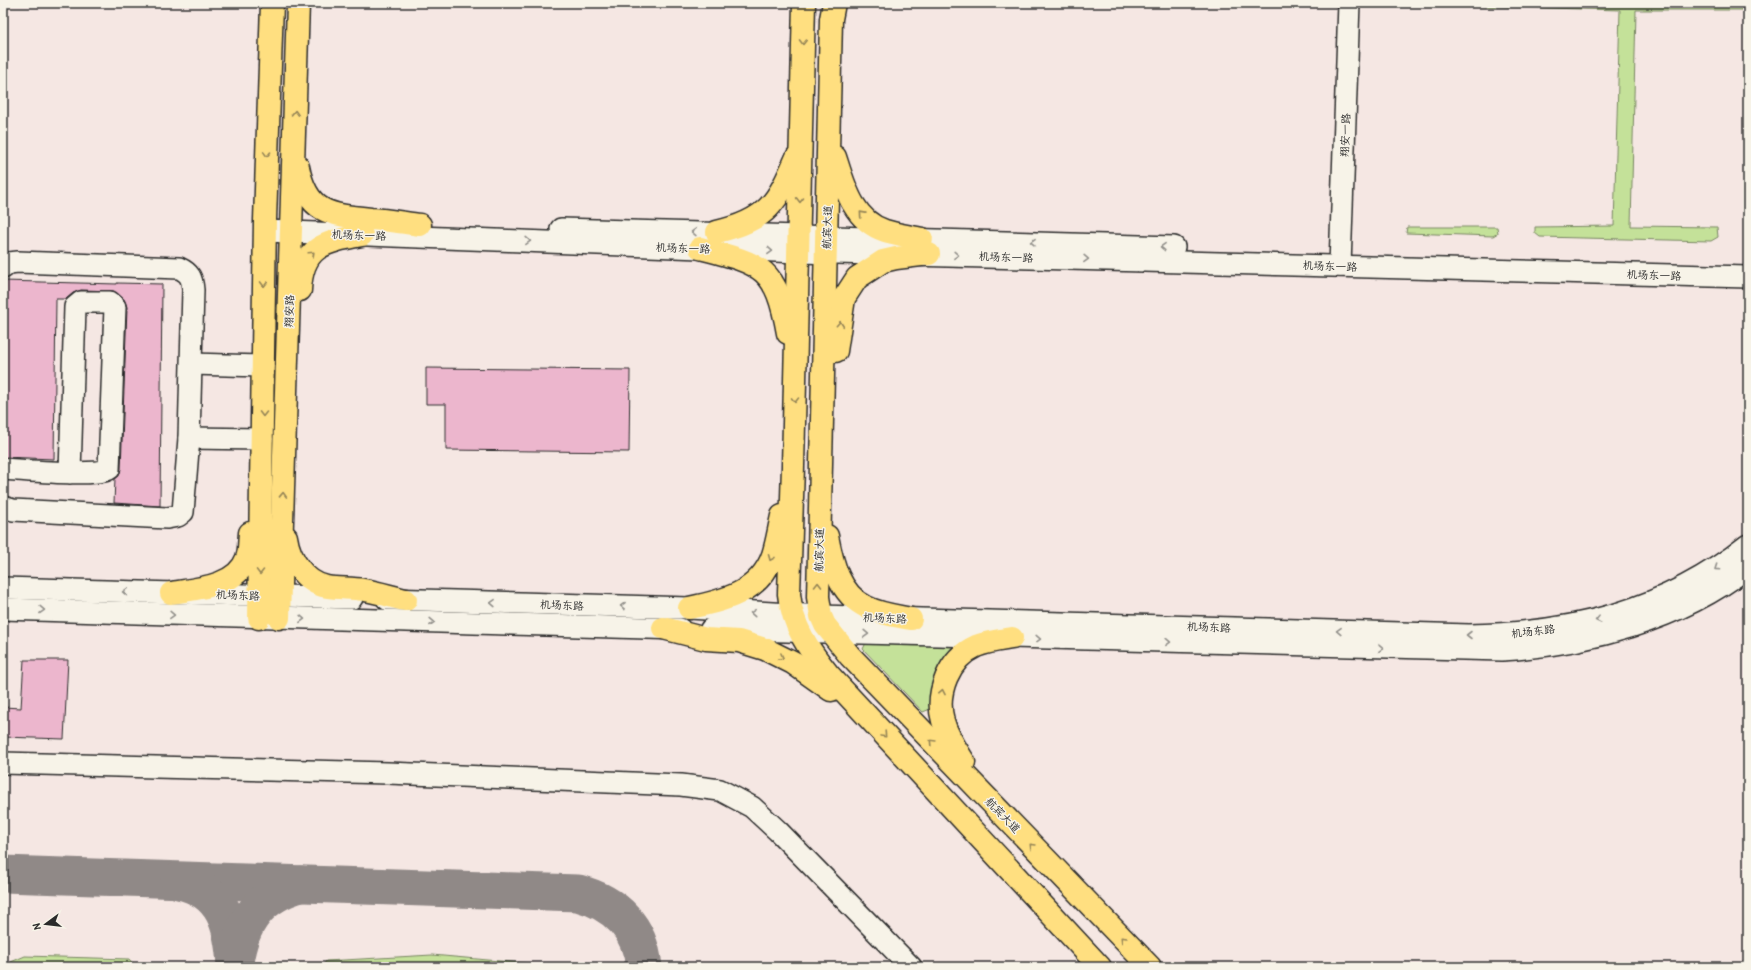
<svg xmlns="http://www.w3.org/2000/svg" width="1751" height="970" viewBox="0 0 1751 970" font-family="'Patrick Hand','LXGW WenKai TC',sans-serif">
  <rect width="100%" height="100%" fill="#f5e7e3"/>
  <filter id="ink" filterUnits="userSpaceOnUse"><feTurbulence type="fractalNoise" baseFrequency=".025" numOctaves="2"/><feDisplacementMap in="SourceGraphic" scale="8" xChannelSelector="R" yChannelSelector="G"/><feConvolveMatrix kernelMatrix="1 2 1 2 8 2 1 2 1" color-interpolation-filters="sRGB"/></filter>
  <g filter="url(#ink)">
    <g fill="#c4e199" stroke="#788662">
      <path d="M1363,3H1748V10H1636L1631,226L1717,227L1718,237L1711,241L1540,237L1535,233V227L1614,226L1620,10Z"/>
      <path d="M1407,227H1497L1498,233L1493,236L1406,233Z"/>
      <path d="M867,641L954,645L955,647C936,671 933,679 930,709L923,712L863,649Z"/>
      <path d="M432,955L533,964L537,967H322L326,961Z"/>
      <path d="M25,956L129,959L136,967H11V962Z"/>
    </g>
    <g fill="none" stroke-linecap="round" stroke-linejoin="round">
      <g stroke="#908987" stroke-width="37">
        <path d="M3,874L578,893C616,903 640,927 644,967"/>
        <path d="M179,881C224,890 233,926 235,967"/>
        <path d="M235,962C241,921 260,895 301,884"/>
      </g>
    </g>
    <g fill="#ecb6cd" stroke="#2b2b2b">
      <path d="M3,281L117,284V283L162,284L160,506L114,503L115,479L119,476L121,469L127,307L124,299L114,291L81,290L73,293L66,299H56L54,459L3,457Z"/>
      <path d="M426,368L630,370L629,452L446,450V404H426Z"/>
      <path d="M24,660H68L64,739L3,737V707L21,708Z"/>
    </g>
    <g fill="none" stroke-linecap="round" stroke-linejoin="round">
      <defs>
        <g id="minor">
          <path d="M561,229L1174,247"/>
          <path d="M265,231L799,252L1748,277"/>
          <path d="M1340,266L1349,3"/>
          <path d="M3,268L9,263L18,262L179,268C190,273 192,278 193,290L189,438L183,512L178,516L167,518L13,510L3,507"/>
          <path d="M192,364L263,366"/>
          <path d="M189,438L262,439"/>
          <path d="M3,469C20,470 100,477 109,469L115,307L110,302H81L75,307L70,473"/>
          <path d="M3,588L352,598"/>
          <path d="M387,599L689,608L821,616L1469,635C1573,633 1665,611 1748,545"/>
          <path d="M3,609L680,629"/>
          <path d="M711,629L1502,650C1588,644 1679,621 1748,567"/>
          <path d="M3,763L388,773L681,785L720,790L752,807L778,831L911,967"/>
        </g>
        <g id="major">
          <path d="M804,3L793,466L789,594C792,626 809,650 829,675L1100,967"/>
          <path d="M834,3L831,19L818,597L821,616L825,625L850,656L1150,967"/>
          <path d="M835,157C844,185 853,221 885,231C897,235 910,236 922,239"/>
          <path d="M298,167C307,213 329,215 371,219C387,220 404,223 420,225"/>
          <path d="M717,232C768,220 777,203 797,157"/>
          <path d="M700,248C762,264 776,266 788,333"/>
          <path d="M300,290C302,246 324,242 362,235"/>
          <path d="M836,351L844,298L857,278L883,261L896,258L929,254"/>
          <path d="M827,536C832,562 839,594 866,607C879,614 896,616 911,619"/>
          <path d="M286,537C289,558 304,583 327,587C339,589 351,588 364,590C378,592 392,597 406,600"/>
          <path d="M171,593C196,589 237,587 247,558C250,550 249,541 250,533"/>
          <path d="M689,608C723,601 760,593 773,555C777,543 779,529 782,516"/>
          <path d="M259,618L265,221L272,3"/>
          <path d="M279,618L298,3"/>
          <path d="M663,628L706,639L739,641L765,649L793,663L831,690"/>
          <path d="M964,762C956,749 947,736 943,721C935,693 949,658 976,646C988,641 1000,640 1012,638"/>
        </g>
      </defs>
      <use href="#minor" stroke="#2b2b2b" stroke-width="24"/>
      <use href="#major" stroke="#2b2b2b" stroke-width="25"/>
      <use href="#minor" stroke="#f7f3e8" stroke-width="21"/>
      <use href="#major" stroke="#ffdf80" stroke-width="22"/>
    </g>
    <defs><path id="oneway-chevron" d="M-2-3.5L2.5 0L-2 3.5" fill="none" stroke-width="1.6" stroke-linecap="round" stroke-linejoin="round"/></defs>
    <g stroke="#958556">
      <use href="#oneway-chevron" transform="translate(803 42) rotate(91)"/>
      <use href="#oneway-chevron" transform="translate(295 113) rotate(-88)"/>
      <use href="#oneway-chevron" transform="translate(267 154) rotate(92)"/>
      <use href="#oneway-chevron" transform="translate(800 200) rotate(91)"/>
      <use href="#oneway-chevron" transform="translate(862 214) rotate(-132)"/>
      <use href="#oneway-chevron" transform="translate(312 254) rotate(-43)"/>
      <use href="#oneway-chevron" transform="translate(264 284) rotate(91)"/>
      <use href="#oneway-chevron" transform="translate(840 324) rotate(-85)"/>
      <use href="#oneway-chevron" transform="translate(795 400) rotate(91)"/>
      <use href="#oneway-chevron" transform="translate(263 414) rotate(91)"/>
      <use href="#oneway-chevron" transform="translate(283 495) rotate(-88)"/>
      <use href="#oneway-chevron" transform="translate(771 558) rotate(112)"/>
      <use href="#oneway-chevron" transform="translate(260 572) rotate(91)"/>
      <use href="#oneway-chevron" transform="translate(818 585) rotate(-89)"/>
      <use href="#oneway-chevron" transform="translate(781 657) rotate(28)"/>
      <use href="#oneway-chevron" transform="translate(942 692) rotate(-79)"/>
      <use href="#oneway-chevron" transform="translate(884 735) rotate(47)"/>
      <use href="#oneway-chevron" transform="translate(932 742) rotate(-134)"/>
      <use href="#oneway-chevron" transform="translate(1032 846) rotate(-134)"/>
      <use href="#oneway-chevron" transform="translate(1123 939) rotate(-134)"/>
    </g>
    <g stroke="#918f8a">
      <use href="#oneway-chevron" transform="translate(694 232) rotate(-179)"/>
      <use href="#oneway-chevron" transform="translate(528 241) rotate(2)"/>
      <use href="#oneway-chevron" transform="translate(1033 242) rotate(-178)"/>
      <use href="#oneway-chevron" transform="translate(1163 247) rotate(-178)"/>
      <use href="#oneway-chevron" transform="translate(770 251) rotate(2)"/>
      <use href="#oneway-chevron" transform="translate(956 255) rotate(2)"/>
      <use href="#oneway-chevron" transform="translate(1086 259) rotate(2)"/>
      <use href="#oneway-chevron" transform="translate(1717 568) rotate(146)"/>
      <use href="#oneway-chevron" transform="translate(125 592) rotate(-178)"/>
      <use href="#oneway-chevron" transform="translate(493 603) rotate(-178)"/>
      <use href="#oneway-chevron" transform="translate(623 606) rotate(-178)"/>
      <use href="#oneway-chevron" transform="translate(42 610) rotate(2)"/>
      <use href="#oneway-chevron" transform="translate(753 613) rotate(-176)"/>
      <use href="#oneway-chevron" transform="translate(172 615) rotate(2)"/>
      <use href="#oneway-chevron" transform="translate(302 619) rotate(2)"/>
      <use href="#oneway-chevron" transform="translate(1598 620) rotate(166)"/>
      <use href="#oneway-chevron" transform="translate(432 622) rotate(2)"/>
      <use href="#oneway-chevron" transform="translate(1339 631) rotate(-178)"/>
      <use href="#oneway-chevron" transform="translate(866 634) rotate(2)"/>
      <use href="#oneway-chevron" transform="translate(1469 635) rotate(-180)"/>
      <use href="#oneway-chevron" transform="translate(1038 639) rotate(2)"/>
      <use href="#oneway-chevron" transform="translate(1168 642) rotate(2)"/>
      <use href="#oneway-chevron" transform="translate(1381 648) rotate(2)"/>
    </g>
  </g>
  <g text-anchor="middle" stroke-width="3" stroke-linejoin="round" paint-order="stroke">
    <g font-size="11" fill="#2b2b2b" stroke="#f7f3e8">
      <text transform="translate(1345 135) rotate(-88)" y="4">翔安一路</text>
      <text transform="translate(827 227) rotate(-88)" y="4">航宾大道</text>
      <text transform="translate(359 235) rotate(2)" y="4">机场东一路</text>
      <text transform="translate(683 248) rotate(2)" y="4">机场东一路</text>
      <text transform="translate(1006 257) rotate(2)" y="4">机场东一路</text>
      <text transform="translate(1330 266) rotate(2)" y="4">机场东一路</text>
      <text transform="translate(1654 275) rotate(2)" y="4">机场东一路</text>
      <text transform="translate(289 311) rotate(-88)" y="4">翔安路</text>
      <text transform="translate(819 550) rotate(-89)" y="4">航宾大道</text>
      <text transform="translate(238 595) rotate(2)" y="4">机场东路</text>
      <text transform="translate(562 605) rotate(2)" y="4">机场东路</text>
      <text transform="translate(885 618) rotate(2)" y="4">机场东路</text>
      <text transform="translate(1209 627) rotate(2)" y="4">机场东路</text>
      <text transform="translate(1533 631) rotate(-7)" y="4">机场东路</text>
      <text transform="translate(1003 815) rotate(46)" y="4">航宾大道</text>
    </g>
  </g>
  <rect width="1751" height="970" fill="none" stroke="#f7f3e8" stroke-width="16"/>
  <rect x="8" y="8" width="1735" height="954" fill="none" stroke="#2b2b2b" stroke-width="1.5" filter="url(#ink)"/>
  <g transform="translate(46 924) rotate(255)" stroke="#f7f3e8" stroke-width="3" paint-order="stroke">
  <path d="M0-3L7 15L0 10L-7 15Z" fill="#2b2b2b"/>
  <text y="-6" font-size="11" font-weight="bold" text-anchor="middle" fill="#2b2b2b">N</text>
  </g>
</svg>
